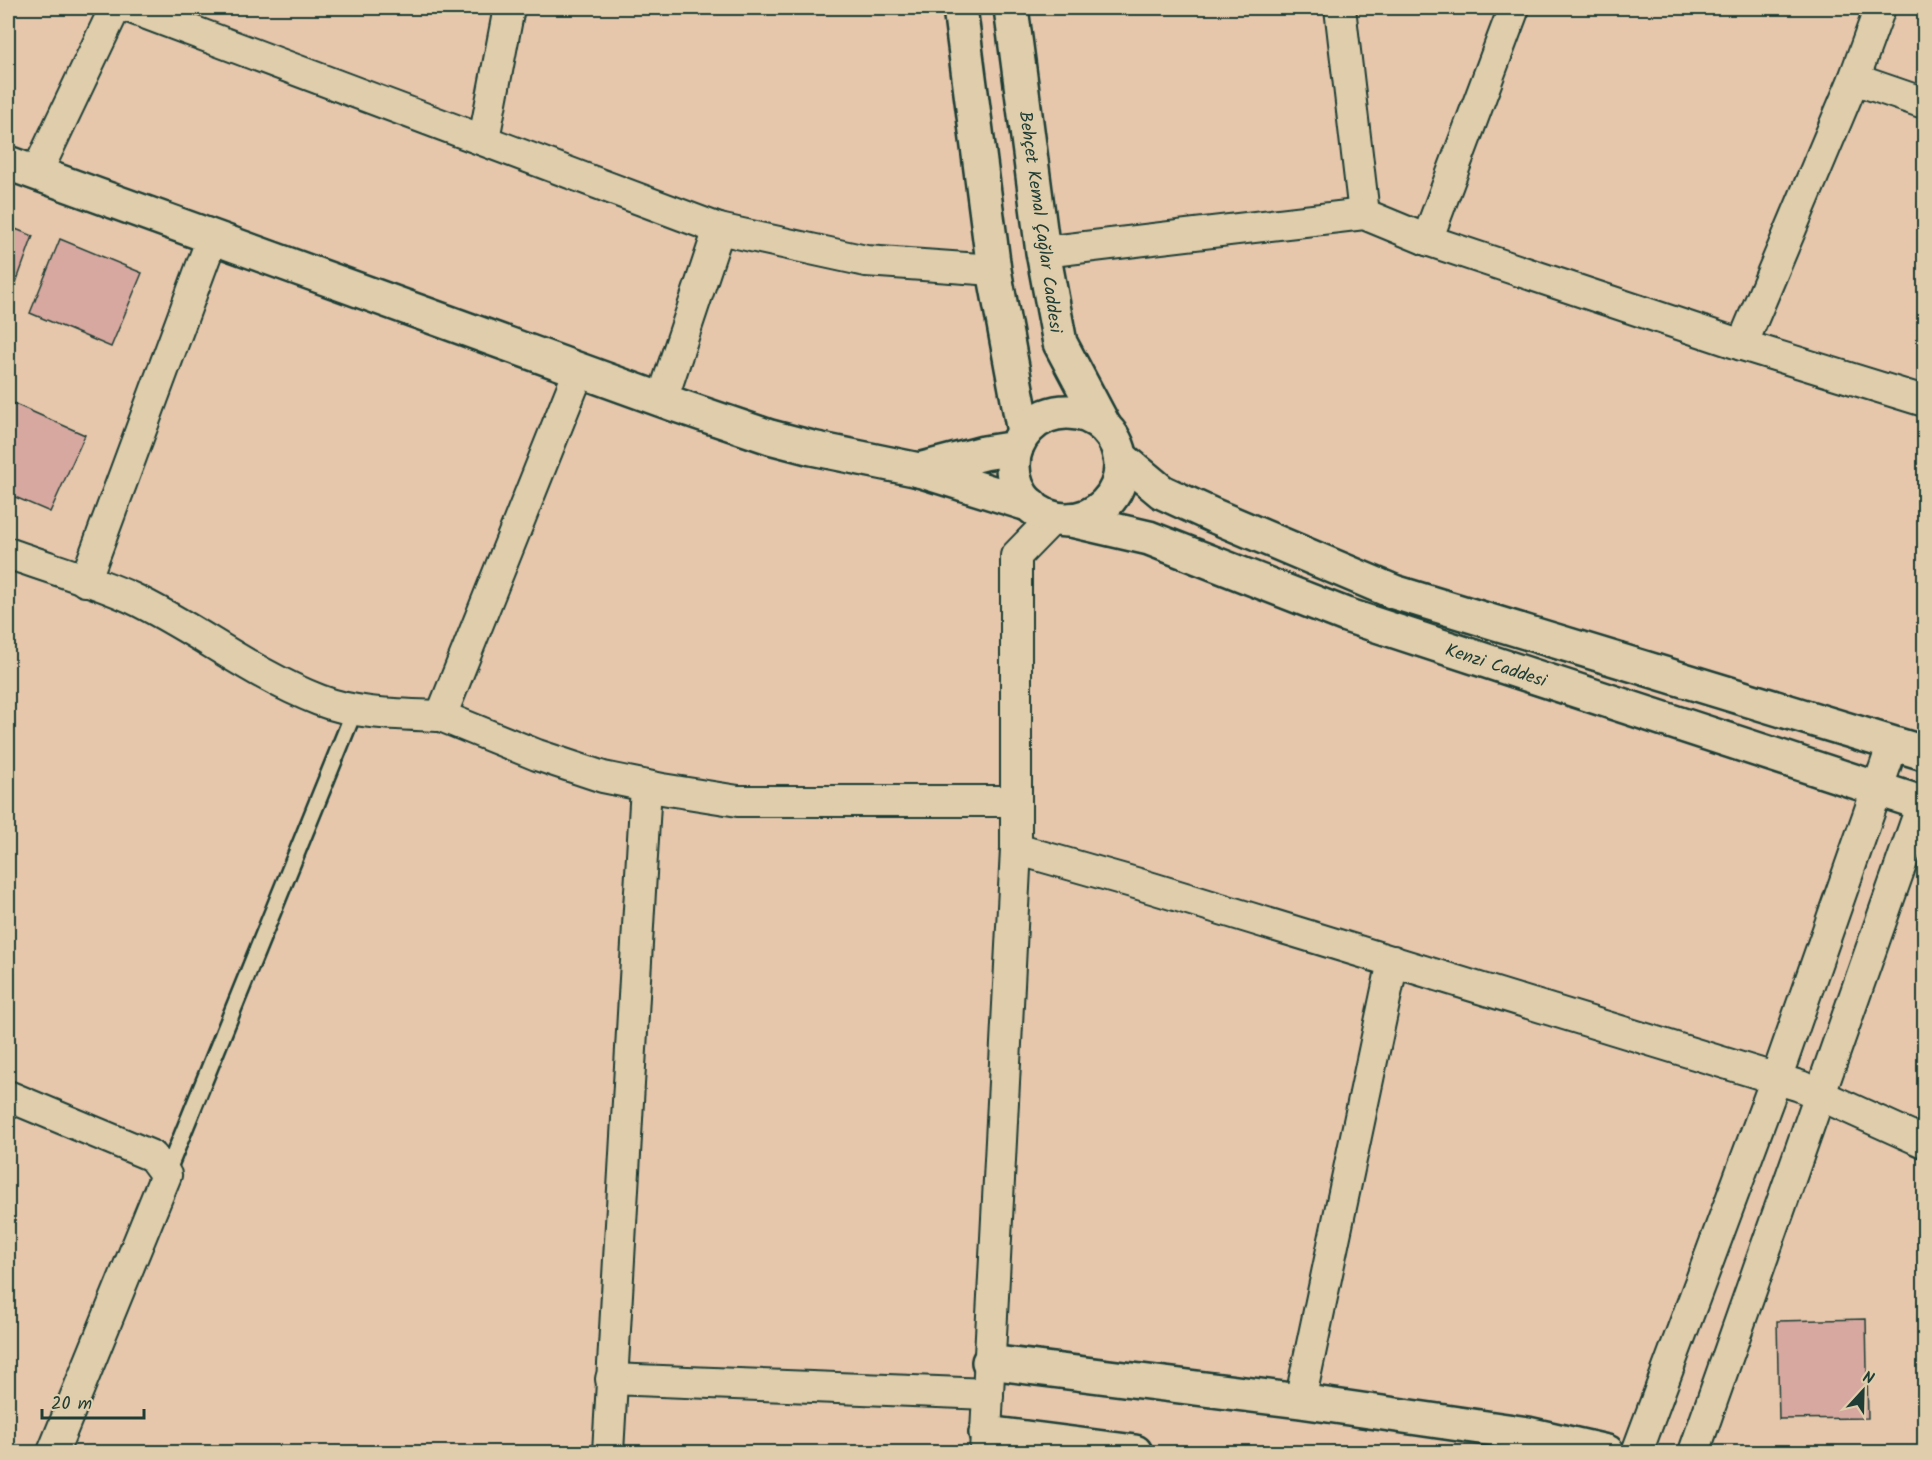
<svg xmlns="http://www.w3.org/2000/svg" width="1932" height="1460" viewBox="0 0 1932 1460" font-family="Kalam,sans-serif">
  <rect width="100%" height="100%" fill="#e6c7ac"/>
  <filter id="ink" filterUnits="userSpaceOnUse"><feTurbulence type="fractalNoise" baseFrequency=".0167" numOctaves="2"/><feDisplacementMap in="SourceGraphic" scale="12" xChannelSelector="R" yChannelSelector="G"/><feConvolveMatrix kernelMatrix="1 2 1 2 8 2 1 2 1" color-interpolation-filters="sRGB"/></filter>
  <g filter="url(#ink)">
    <g fill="#d7a89f" stroke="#1f3d34" stroke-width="1.5">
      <path d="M8,226L33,236L8,305Z"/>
      <path d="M60,239L142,273L111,347L30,313Z"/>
      <path d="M8,401L85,435L50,512L8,494Z"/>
      <path d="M1866,1319L1868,1418L1779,1419L1777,1321Z"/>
    </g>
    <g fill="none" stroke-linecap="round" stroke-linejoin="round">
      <defs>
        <path id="service" d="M166,1175L355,709"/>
        <g id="minor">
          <path d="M131,8L719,229L866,261L994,270"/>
          <path d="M1340,8L1364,214"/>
          <path d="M1854,79L1924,103"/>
          <path d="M484,139L509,8"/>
          <path d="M36,174L115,8"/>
          <path d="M1427,240L1514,8"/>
          <path d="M1043,252L1364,214L1427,240L1742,345L1924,401"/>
          <path d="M1742,345L1854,79L1880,8"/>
          <path d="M579,371L441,716L537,755L603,777L662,789L738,801H1016"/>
          <path d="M662,400L719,229"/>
          <path d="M8,553C48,568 93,580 132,598C196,628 253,675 319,700C357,715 401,714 441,716"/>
          <path d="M85,581L212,238"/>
          <path d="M1016,849L1139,884L1800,1086L1924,1142"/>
          <path d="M8,1096L152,1156L166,1175L53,1452"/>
          <path d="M611,1379L988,1394"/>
          <path d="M1300,1401L1393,961"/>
          <path d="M608,1452L646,786"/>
          <path d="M985,1452L1016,849V556L1053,518"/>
          <path d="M1637,1452L1776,1079L1893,744"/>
          <path d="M1694,1452L1924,799"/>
        </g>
        <g id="tertiary">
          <path d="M8,163L673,404L770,437L812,448L919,470"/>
          <path d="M1016,448L984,453L919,470L1031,505"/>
          <path d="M989,1362L1300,1401L1528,1434L1607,1452"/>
          <path d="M986,1433L1135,1452"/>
        </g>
        <g id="secondary">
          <path d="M960,8L994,270L1024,432"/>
          <path d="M1011,8L1043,252L1060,343L1104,426"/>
          <circle cx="1067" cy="466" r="54"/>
          <path d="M1120,457L1162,492L1212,515L1394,592L1924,753"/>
          <path d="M1071,520L1149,538L1346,615L1924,804"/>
        </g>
      </defs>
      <use href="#service" stroke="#1f3d34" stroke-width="20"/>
      <use href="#minor" stroke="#1f3d34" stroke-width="34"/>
      <use href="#tertiary" stroke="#1f3d34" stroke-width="38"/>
      <use href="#secondary" stroke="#1f3d34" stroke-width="38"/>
      <use href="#service" stroke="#dfcdab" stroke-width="15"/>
      <use href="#minor" stroke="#dfcdab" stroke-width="30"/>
      <use href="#tertiary" stroke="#dfcdab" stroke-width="33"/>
      <use href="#secondary" stroke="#dfcdab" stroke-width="33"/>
    </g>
  </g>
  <g text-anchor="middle" stroke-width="4.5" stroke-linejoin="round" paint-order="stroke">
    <g font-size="18" fill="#1f3d34" stroke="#dfcdab">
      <text transform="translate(1041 222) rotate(82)" y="6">Behçet Kemal Çağlar Caddesi</text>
      <text transform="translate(1496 665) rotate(18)" y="6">Kenzi Caddesi</text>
    </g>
  </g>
  <rect width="1932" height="1460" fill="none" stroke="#dfcdab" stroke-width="30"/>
  <rect x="15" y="15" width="1902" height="1430" fill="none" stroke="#1f3d34" stroke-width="2" filter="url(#ink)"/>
  <g transform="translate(1863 1391) rotate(22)" stroke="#dfcdab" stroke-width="4.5" paint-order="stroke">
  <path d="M0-4.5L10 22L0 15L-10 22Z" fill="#1f3d34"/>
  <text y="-9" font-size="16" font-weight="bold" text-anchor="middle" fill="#1f3d34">N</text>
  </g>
  <path d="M42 1409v9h102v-9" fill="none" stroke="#1f3d34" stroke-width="3"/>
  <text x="51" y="1409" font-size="18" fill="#1f3d34" stroke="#dfcdab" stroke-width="4.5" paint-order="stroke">20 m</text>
</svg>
